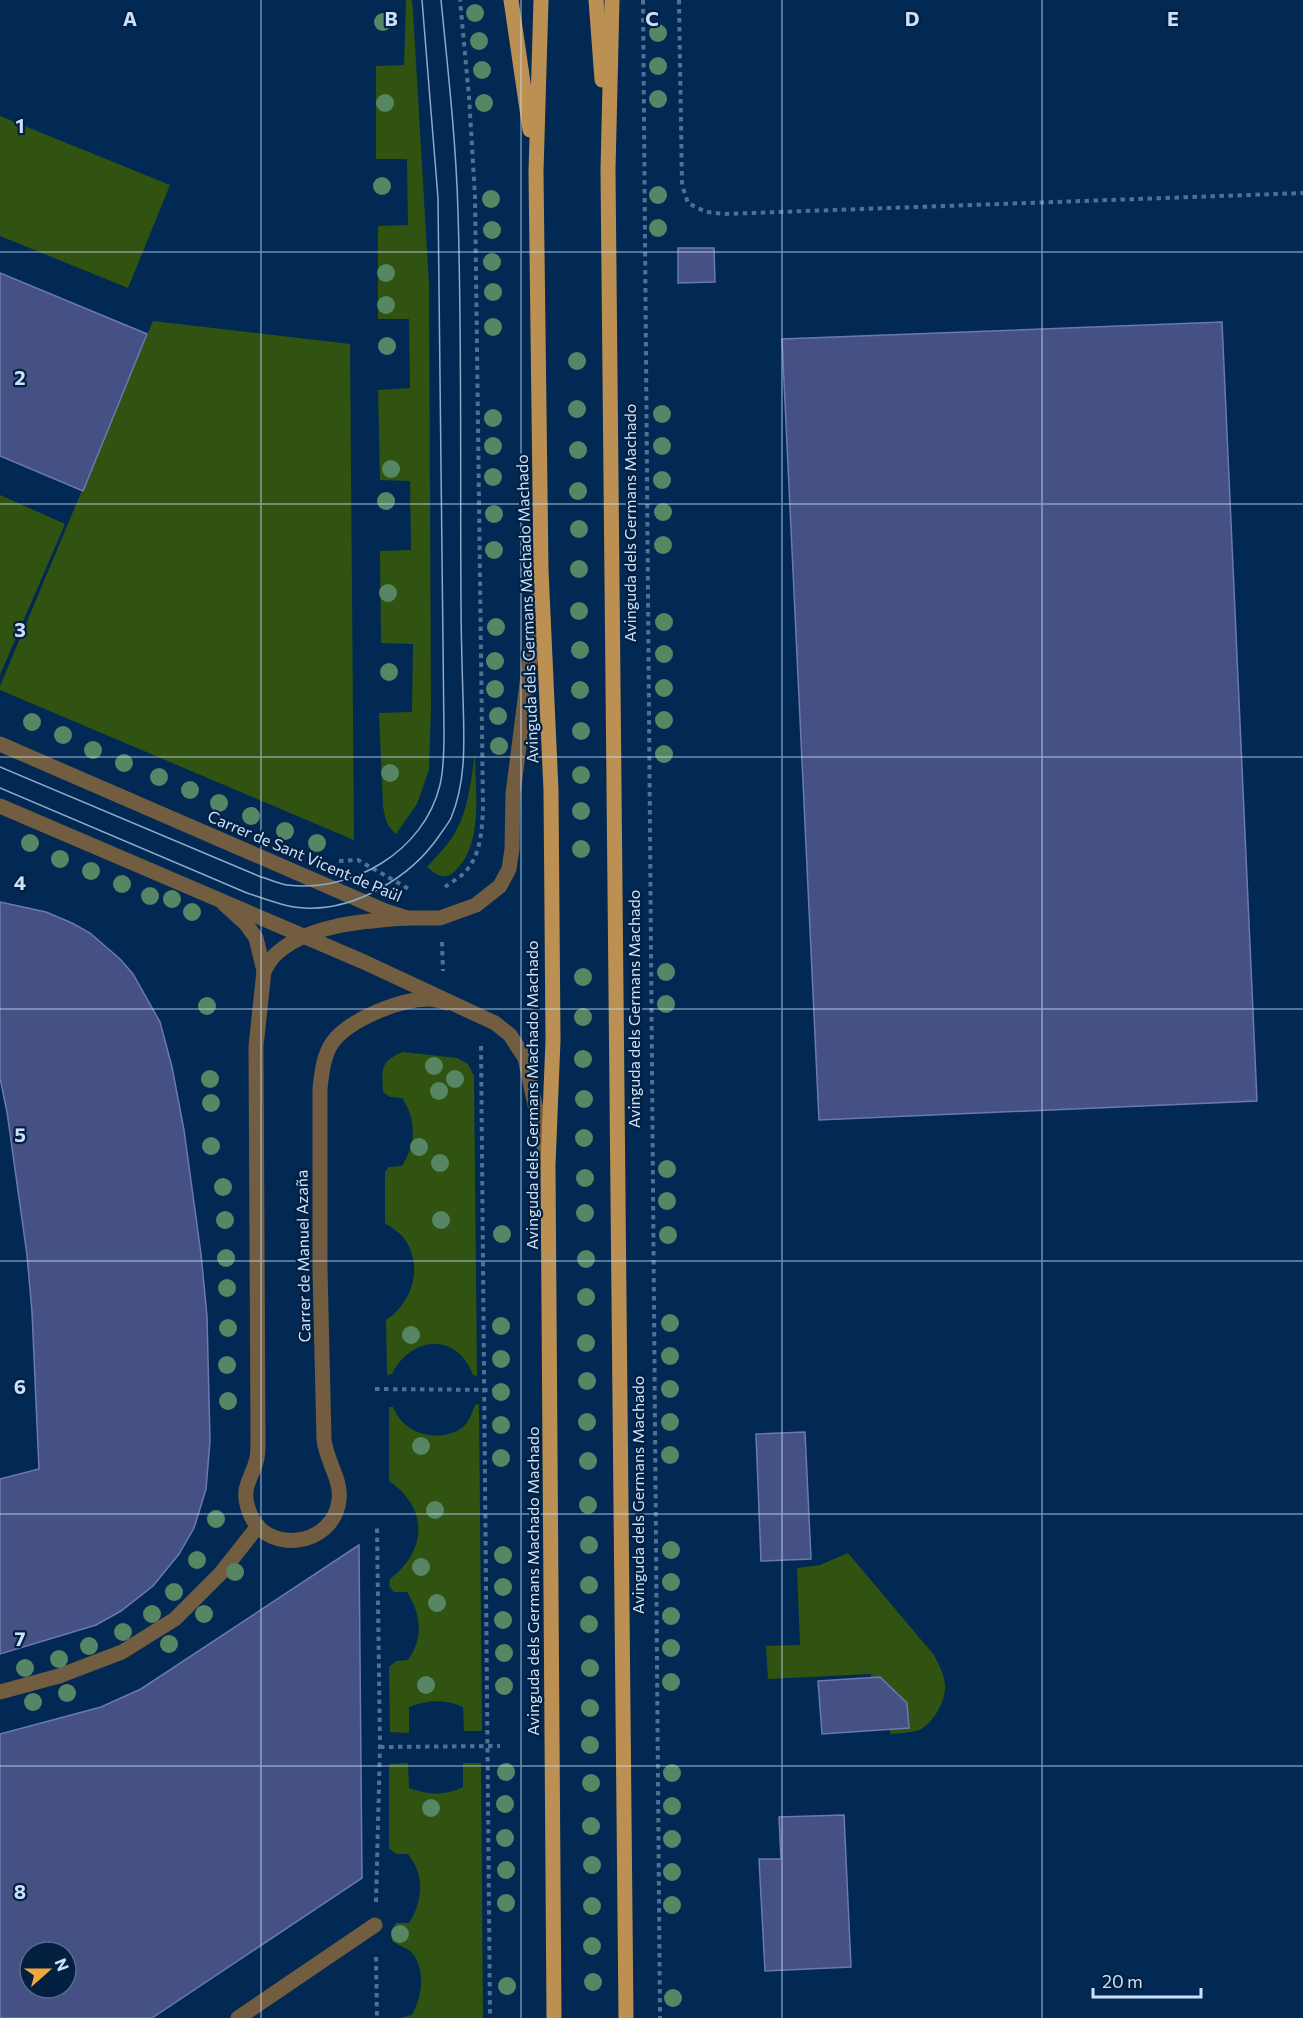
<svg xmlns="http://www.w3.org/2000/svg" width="1303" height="2018" viewBox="0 0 1303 2018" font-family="Commissioner,sans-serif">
  <rect width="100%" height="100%" fill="#022953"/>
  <g fill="#305311">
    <path d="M406,0H412L413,11L429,285L431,708L429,770L417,804L396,834C387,827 385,818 383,806L379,713L412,712L413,644L381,643L380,551L411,550L410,481L380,480L378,390L410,388L409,319H378V226L408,225L407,159H376V66L404,65Z"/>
    <path d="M0,116L170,185L128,288L0,236Z"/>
    <path d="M153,321L350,344L354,840L0,690V686Z"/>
    <path d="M0,495L65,524L0,675Z"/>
    <path d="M475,754C475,789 484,845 455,871C445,881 436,875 427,867C437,856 449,844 456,831C469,808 471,779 475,754Z"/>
    <path d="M403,1052L457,1058L468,1064L474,1076L477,1376L473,1375C457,1332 411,1336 392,1374L387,1375L386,1320C412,1303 423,1269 406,1241C401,1233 392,1228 385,1223V1172L389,1167L402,1166C416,1144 417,1120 402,1098L390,1097L383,1092C382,1069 380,1061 403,1052Z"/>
    <path d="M479,1404L482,1731H464L463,1707C443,1699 429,1700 409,1707V1733L390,1732L389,1667L396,1661L408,1660C424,1638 421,1614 407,1592H394L389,1586L390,1579C427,1551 429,1508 389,1481V1407H393C395,1410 397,1416 400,1419C414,1437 446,1442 464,1426C470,1420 472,1412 475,1405Z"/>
    <path d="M848,1553L934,1655C939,1665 945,1675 945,1687C945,1702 933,1724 919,1730C911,1733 899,1733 890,1734V1729L909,1728L907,1706L873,1708L871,1674L768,1679L766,1646L800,1645L797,1568L820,1565Z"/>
    <path d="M408,1763L409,1788C429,1795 444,1796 463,1787V1763H481L483,2018H400L412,2015C422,1997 426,1972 413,1954C409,1948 398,1946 392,1941V1929L396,1923H409C423,1901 425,1875 408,1854H396L389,1848V1764Z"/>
  </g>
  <g fill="#455084" stroke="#6c79b0" stroke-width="1.5" fill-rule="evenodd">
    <path d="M678,248H714L715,282L678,283Z"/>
    <path d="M0,273L147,334L83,491L0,456Z"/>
    <path d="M1222,322L1257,1101L819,1120L782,339Z"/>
    <path d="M0,902L46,912L72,923L90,933L120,959L133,974L160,1022L172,1067L184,1130L201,1254L207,1316L210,1441L206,1489L194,1528L179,1554L153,1586L121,1611L96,1625L0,1654V1479L39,1469L32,1312L27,1255L7,1112L0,1078Z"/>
    <path d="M805,1432L811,1559L761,1561L756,1434Z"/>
    <path d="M359,1545L362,1878L152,2018H0V1734L101,1707L141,1689ZM30,1952H66V1988H30Z"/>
    <path d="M880,1677L907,1703L909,1728L822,1734L818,1681Z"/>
    <path d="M844,1815L851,1967L765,1971L759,1859H781L779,1817Z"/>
  </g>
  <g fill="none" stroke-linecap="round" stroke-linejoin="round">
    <g stroke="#507194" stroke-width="4" stroke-dasharray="4.5 4.5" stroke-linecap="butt">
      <path d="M643,0L660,2018"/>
      <path d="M679,0L682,185L688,203L706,212L724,214L1303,193"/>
      <path d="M339,861L358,860L409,889"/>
      <path d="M445,887C451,882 460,878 465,872C481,855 482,830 483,808L475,196L469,97L460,0"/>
      <path d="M442,942L443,971"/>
      <path d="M481,1046L490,2018"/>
      <path d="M375,1389L498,1390"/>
      <path d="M380,1747L500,1746"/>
      <path d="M376,1902L380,1747L377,1528"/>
      <path d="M376,1957L377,2018"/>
    </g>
    <g stroke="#735d41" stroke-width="15">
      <path d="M224,904L246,924L256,938L264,971L256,1046L258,1440C258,1446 258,1453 257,1458C252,1480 240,1486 249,1511C264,1556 334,1547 339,1500C342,1480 326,1461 324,1439L320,1269V1088C322,1073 323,1057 332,1043C348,1020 400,999 428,999C434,999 441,1001 447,1003"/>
      <path d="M264,971C267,966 270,960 274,956C306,924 365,921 407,918"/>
    </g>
    <path stroke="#735d41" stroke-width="15" d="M238,2018L375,1925"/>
    <g stroke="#735d41" stroke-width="15">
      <path d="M0,744L385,911L407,918H440L476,905L500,886L509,869L512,849L513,794L538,597"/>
      <path d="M0,806L364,962L495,1023L510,1035L525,1058L546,1156"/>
      <path d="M0,1692L59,1676L122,1652L175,1619L221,1573L258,1526"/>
    </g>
    <g stroke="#bc8f53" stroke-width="15">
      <path d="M511,0L530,130"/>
      <path d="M541,0L536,172L541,570L551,790L553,1040L548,1165L554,2018"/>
      <path d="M596,0L602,80"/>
      <path d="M612,0L608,170L626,2018"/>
    </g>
    <g stroke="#8ea9c8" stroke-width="1.5">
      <path d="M0,767L261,877C269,879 279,884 287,885C353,893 424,851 440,785C444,768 444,751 444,734L438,198L422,0"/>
      <path d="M0,788L247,893C265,899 285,907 304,908C355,911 411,877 439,836C443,830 448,824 451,818C467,780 464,738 463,697C462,665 461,633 461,601C460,472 462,342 458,212C456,141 448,71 441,0"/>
    </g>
  </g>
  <g fill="#568664">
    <circle cx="475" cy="13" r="9"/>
    <circle cx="383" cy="22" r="9"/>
    <circle cx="658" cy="33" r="9"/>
    <circle cx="479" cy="41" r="9"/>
    <circle cx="658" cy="66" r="9"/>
    <circle cx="482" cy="70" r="9"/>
    <circle cx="658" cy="99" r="9"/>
    <circle cx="385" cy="103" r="9"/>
    <circle cx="484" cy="103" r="9"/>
    <circle cx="382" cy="186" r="9"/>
    <circle cx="658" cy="195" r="9"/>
    <circle cx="491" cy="199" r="9"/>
    <circle cx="658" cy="228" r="9"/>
    <circle cx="492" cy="230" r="9"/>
    <circle cx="492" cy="262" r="9"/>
    <circle cx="386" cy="273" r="9"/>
    <circle cx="493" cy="292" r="9"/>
    <circle cx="386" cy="305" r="9"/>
    <circle cx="493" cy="327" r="9"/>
    <circle cx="387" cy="346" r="9"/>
    <circle cx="577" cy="361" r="9"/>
    <circle cx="577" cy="409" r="9"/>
    <circle cx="662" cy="414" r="9"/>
    <circle cx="493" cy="418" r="9"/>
    <circle cx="493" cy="446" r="9"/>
    <circle cx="662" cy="446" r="9"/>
    <circle cx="578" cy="450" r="9"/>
    <circle cx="391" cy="469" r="9"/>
    <circle cx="493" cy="477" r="9"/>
    <circle cx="662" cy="480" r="9"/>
    <circle cx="578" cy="491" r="9"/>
    <circle cx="386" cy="501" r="9"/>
    <circle cx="663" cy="512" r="9"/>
    <circle cx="494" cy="514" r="9"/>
    <circle cx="579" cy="529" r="9"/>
    <circle cx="663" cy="545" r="9"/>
    <circle cx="494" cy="550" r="9"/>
    <circle cx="579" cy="569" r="9"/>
    <circle cx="388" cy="593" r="9"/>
    <circle cx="579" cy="611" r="9"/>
    <circle cx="664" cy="622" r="9"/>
    <circle cx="496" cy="627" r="9"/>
    <circle cx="580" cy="650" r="9"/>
    <circle cx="664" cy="654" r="9"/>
    <circle cx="495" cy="661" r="9"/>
    <circle cx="389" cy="672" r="9"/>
    <circle cx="664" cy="688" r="9"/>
    <circle cx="495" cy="689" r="9"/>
    <circle cx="580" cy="690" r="9"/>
    <circle cx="498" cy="716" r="9"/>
    <circle cx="664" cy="720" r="9"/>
    <circle cx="32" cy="722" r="9"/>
    <circle cx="581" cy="731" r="9"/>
    <circle cx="63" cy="735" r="9"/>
    <circle cx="499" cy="746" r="9"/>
    <circle cx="93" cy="750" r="9"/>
    <circle cx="664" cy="754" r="9"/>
    <circle cx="124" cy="763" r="9"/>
    <circle cx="390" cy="773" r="9"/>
    <circle cx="581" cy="775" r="9"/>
    <circle cx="159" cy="777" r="9"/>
    <circle cx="190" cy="790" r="9"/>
    <circle cx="219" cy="803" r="9"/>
    <circle cx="581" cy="811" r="9"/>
    <circle cx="251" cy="816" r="9"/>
    <circle cx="285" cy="831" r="9"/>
    <circle cx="30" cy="843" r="9"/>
    <circle cx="317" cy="843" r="9"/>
    <circle cx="581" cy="849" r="9"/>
    <circle cx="60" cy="859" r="9"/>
    <circle cx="91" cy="871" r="9"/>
    <circle cx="122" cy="884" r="9"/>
    <circle cx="150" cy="896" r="9"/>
    <circle cx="172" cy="899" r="9"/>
    <circle cx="192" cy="912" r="9"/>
    <circle cx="666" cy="972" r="9"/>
    <circle cx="583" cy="977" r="9"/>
    <circle cx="666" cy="1004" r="9"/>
    <circle cx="207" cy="1006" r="9"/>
    <circle cx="583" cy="1017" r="9"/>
    <circle cx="583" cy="1059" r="9"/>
    <circle cx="434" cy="1066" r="9"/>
    <circle cx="210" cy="1079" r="9"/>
    <circle cx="455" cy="1079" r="9"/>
    <circle cx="439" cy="1091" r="9"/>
    <circle cx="584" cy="1099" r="9"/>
    <circle cx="211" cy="1103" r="9"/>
    <circle cx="584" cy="1138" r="9"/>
    <circle cx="211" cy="1146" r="9"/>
    <circle cx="419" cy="1147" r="9"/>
    <circle cx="440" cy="1163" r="9"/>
    <circle cx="667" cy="1169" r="9"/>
    <circle cx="585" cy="1178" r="9"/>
    <circle cx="223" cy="1187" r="9"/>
    <circle cx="667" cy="1201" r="9"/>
    <circle cx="585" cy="1213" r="9"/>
    <circle cx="225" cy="1220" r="9"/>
    <circle cx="441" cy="1220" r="9"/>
    <circle cx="502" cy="1234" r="9"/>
    <circle cx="668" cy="1235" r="9"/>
    <circle cx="226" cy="1258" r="9"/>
    <circle cx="586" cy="1259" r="9"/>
    <circle cx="227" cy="1288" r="9"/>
    <circle cx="586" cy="1297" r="9"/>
    <circle cx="670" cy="1323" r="9"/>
    <circle cx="501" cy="1326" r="9"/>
    <circle cx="228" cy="1328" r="9"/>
    <circle cx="411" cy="1335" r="9"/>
    <circle cx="586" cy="1343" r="9"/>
    <circle cx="670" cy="1356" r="9"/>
    <circle cx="501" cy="1359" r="9"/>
    <circle cx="227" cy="1365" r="9"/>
    <circle cx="587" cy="1381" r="9"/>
    <circle cx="670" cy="1389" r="9"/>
    <circle cx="501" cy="1392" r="9"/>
    <circle cx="228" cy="1401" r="9"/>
    <circle cx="587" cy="1422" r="9"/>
    <circle cx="670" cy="1422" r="9"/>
    <circle cx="501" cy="1425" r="9"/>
    <circle cx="421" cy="1446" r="9"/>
    <circle cx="670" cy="1455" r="9"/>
    <circle cx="501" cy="1458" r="9"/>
    <circle cx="588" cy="1461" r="9"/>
    <circle cx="588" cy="1505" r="9"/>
    <circle cx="435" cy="1510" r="9"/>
    <circle cx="216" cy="1519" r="9"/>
    <circle cx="589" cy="1545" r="9"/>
    <circle cx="671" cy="1550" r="9"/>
    <circle cx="503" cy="1555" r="9"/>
    <circle cx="197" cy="1560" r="9"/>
    <circle cx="421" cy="1567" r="9"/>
    <circle cx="235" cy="1572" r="9"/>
    <circle cx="671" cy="1582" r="9"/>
    <circle cx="589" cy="1585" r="9"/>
    <circle cx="503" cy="1587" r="9"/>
    <circle cx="174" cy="1592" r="9"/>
    <circle cx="437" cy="1603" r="9"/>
    <circle cx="152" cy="1614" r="9"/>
    <circle cx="204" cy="1614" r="9"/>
    <circle cx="671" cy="1616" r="9"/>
    <circle cx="503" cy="1620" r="9"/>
    <circle cx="589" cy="1624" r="9"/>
    <circle cx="123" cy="1632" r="9"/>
    <circle cx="169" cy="1644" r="9"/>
    <circle cx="89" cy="1646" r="9"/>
    <circle cx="671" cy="1648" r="9"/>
    <circle cx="504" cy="1653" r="9"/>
    <circle cx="59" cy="1659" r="9"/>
    <circle cx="25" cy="1668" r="9"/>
    <circle cx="590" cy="1668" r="9"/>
    <circle cx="671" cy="1682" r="9"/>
    <circle cx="426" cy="1685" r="9"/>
    <circle cx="504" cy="1686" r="9"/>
    <circle cx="67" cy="1693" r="9"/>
    <circle cx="33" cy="1702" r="9"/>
    <circle cx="590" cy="1708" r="9"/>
    <circle cx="590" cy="1745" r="9"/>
    <circle cx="506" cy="1772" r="9"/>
    <circle cx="672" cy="1773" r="9"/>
    <circle cx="591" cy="1783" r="9"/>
    <circle cx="505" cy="1804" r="9"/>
    <circle cx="672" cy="1806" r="9"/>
    <circle cx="431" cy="1808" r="9"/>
    <circle cx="591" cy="1826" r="9"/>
    <circle cx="505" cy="1838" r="9"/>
    <circle cx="672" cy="1839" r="9"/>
    <circle cx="592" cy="1865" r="9"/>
    <circle cx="506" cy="1870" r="9"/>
    <circle cx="672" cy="1872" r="9"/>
    <circle cx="506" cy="1903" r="9"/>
    <circle cx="672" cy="1905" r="9"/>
    <circle cx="592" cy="1906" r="9"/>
    <circle cx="400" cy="1934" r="9"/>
    <circle cx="592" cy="1946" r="9"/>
    <circle cx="593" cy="1982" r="9"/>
    <circle cx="507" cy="1986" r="9"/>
    <circle cx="673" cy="1998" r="9"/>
  </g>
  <path fill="none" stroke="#cbe1fb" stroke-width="1.5" stroke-opacity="0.55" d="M261,0V2018M521,0V2018M782,0V2018M1042,0V2018M0,252H1303M0,504H1303M0,757H1303M0,1009H1303M0,1261H1303M0,1514H1303M0,1766H1303"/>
  <g text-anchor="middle" stroke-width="4.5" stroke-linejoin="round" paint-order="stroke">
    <g font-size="16" fill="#cbe1fb" stroke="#032040">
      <text transform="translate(630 523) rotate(-90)" y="6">Avinguda dels Germans Machado</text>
      <text transform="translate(527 609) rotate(-92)" y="6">Avinguda dels Germans Machado Machado</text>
      <text transform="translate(305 856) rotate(23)" y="6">Carrer de Sant Vicent de Paül</text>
      <text transform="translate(634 1009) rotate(-90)" y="6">Avinguda dels Germans Machado</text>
      <text transform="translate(532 1095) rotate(-90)" y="6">Avinguda dels Germans Machado Machado</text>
      <text transform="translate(303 1256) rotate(-91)" y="6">Carrer de Manuel Azaña</text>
      <text transform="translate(638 1495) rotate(-90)" y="6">Avinguda dels Germans Machado</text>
      <text transform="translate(533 1581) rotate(-90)" y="6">Avinguda dels Germans Machado Machado</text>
    </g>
  </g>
  <g font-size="20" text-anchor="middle" font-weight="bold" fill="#cbe1fb" stroke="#032040" stroke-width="4.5" stroke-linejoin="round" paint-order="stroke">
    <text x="130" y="26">A</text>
    <text x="391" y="26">B</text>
    <text x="652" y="26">C</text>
    <text x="912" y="26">D</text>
    <text x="1173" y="26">E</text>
    <text x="20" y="133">1</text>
    <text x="20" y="385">2</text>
    <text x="20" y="637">3</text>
    <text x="20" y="890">4</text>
    <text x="20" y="1142">5</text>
    <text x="20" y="1394">6</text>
    <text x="20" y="1646">7</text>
    <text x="20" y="1899">8</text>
  </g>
  <g transform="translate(48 1970) rotate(69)"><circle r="28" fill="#032040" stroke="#536d8b" stroke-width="1.5"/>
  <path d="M0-4.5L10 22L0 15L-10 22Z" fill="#eea83c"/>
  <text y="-9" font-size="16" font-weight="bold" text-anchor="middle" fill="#cbe1fb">N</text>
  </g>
  <path d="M1093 1988v9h108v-9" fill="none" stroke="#cbe1fb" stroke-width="3"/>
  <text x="1102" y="1988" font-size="18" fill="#cbe1fb" stroke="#032040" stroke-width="4.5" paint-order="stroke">20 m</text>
</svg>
